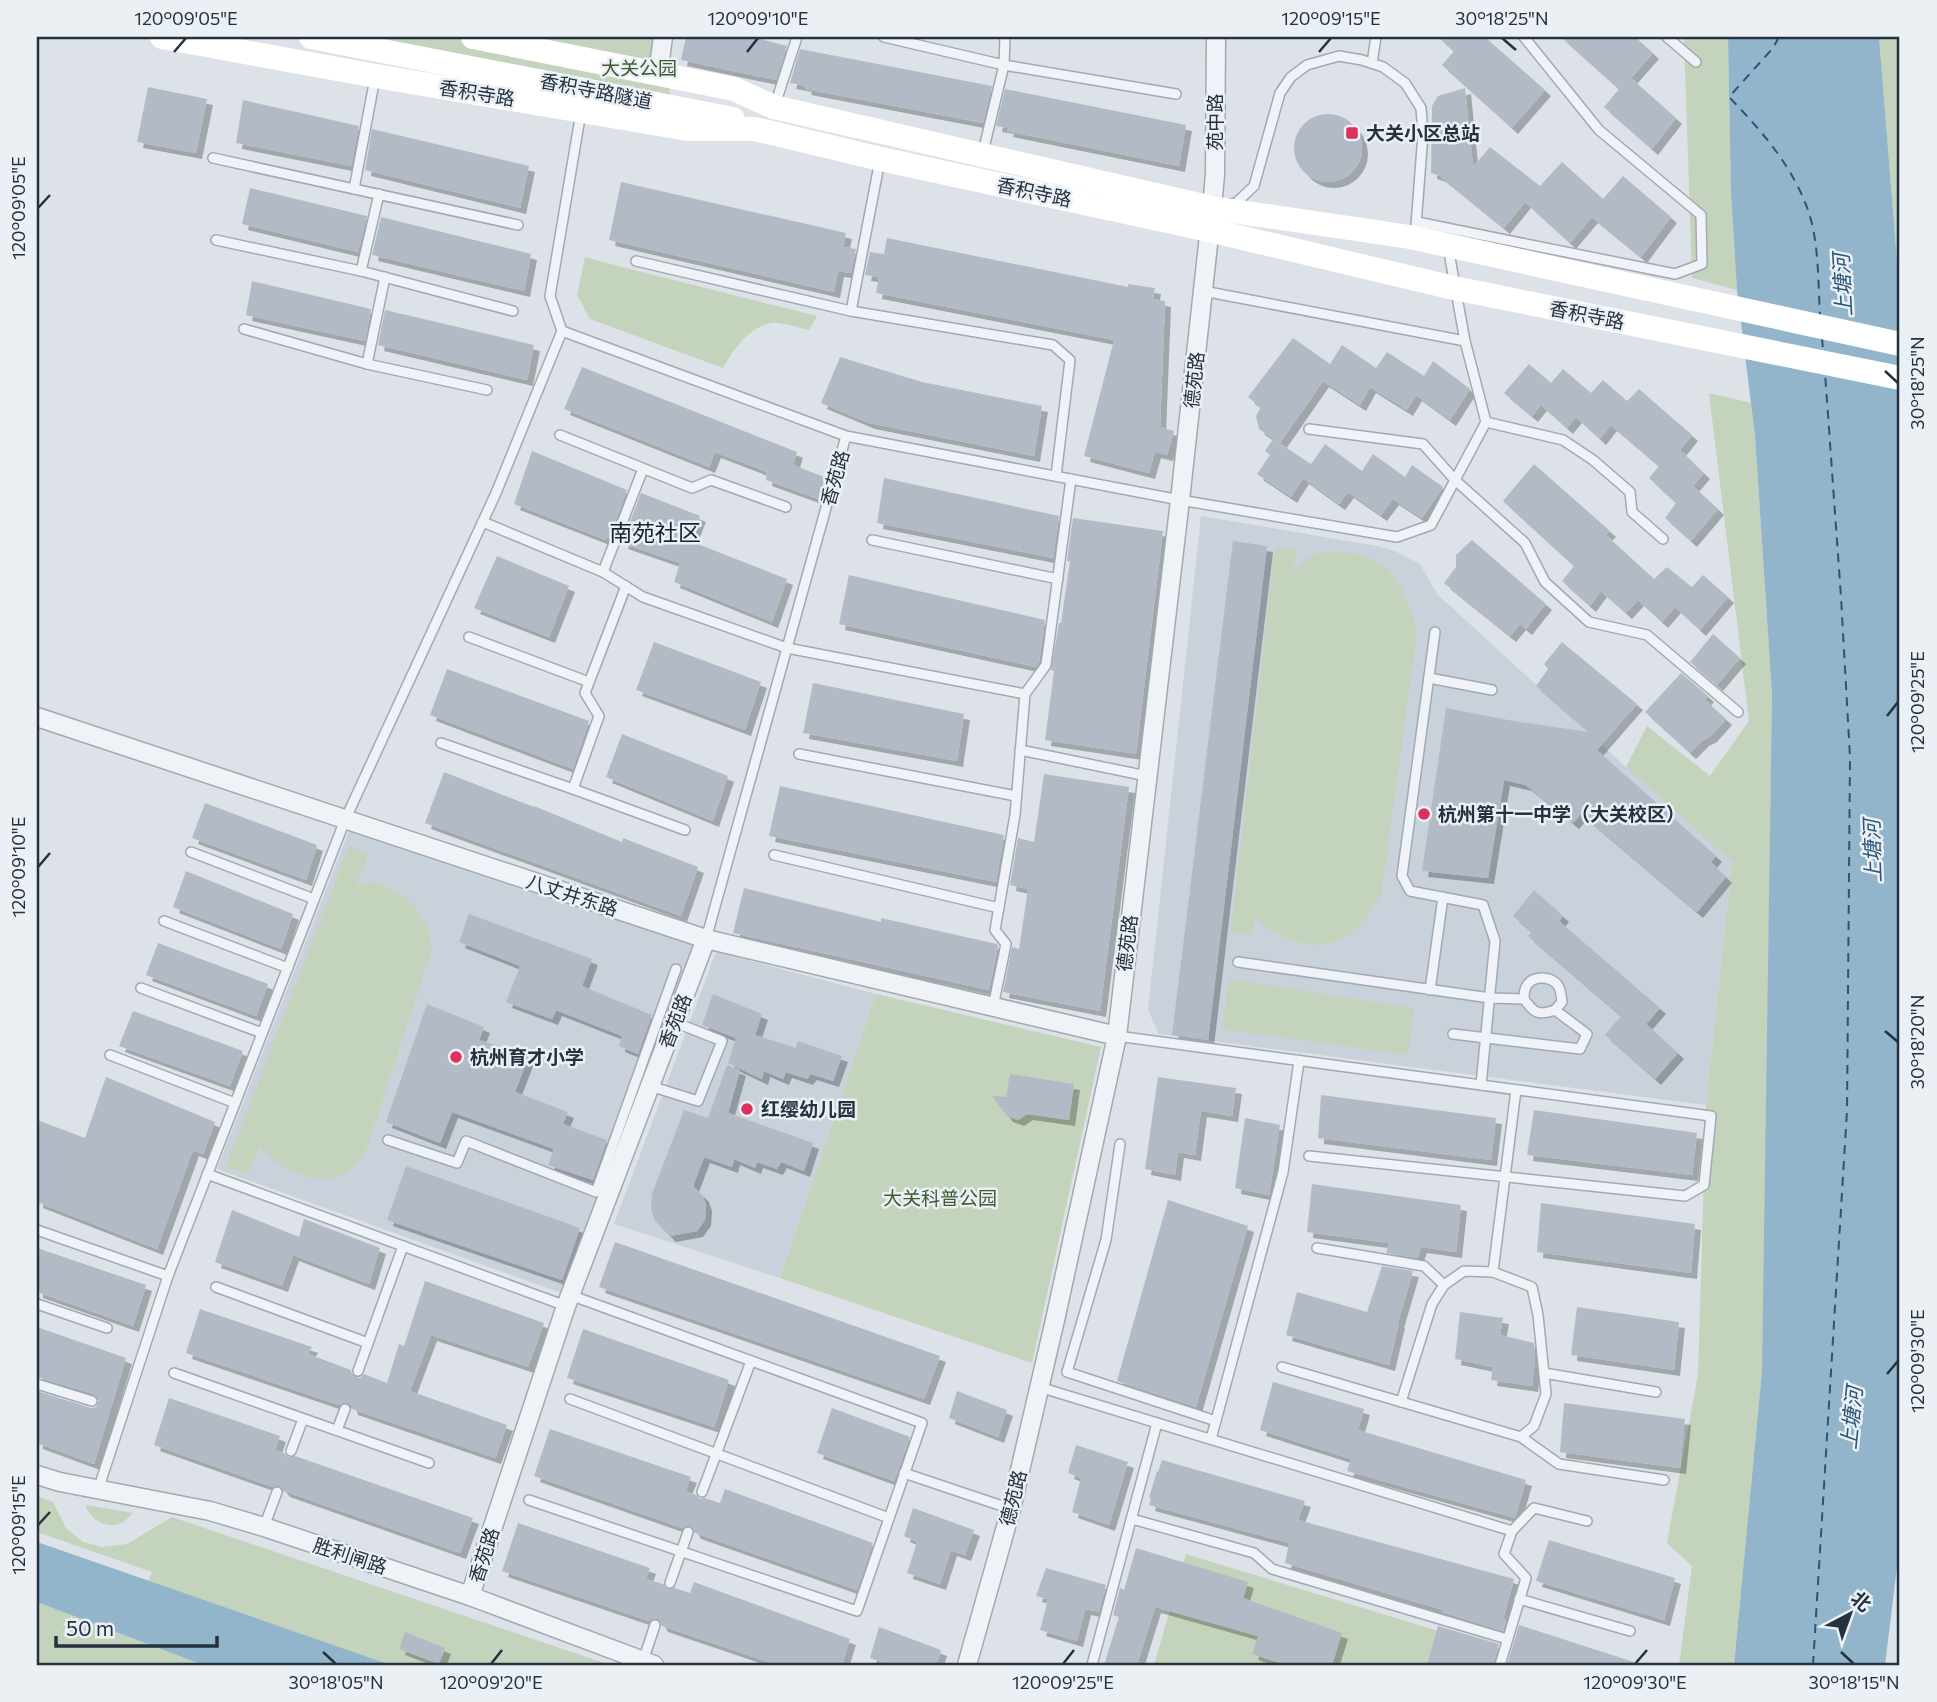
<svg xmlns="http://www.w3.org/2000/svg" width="1937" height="1702" viewBox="0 0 1937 1702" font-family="Commissioner,'Noto Sans SC',sans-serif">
  <defs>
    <filter id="shadow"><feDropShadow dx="6" dy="6" stdDeviation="0" flood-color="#0004"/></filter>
  </defs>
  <rect width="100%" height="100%" fill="#dce2e8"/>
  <g fill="#c9d1da">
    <path d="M1201,516L1377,546L1395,551L1420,564L1437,594L1626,767L1732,860L1706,1105L1159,1034L1148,1010Z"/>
    <path d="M349,831L693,945L561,1293L217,1169Z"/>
    <path d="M716,952L876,994L780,1278L614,1224Z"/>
  </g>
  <g fill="#c4d3bc">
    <path d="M362,37H671L669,106Z"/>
    <path d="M1684,37H1728L1731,194L1737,290L1692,278Z"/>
    <path d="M1879,37H1900V298Z"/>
    <path d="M585,257L610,264L817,316L809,330C800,328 779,321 771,323C749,327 733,350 723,368L590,319L577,295Z"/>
    <path d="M1709,393L1751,403L1755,436L1772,694L1764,1295L1762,1371L1734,1665H1679L1692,1566L1667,1543L1698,1374L1706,1105L1732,861L1626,767L1647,726L1710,776L1749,721Z"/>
    <path d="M1275,547L1296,550L1294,574C1299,567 1305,559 1314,555C1334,546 1376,556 1391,572C1405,590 1411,611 1417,632L1381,895C1372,909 1364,923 1350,934C1320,956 1279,941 1255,917L1251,936L1231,932Z"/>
    <path d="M349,846L368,853L356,886C361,885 367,882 372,882C377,882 384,886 388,888C413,898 429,922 432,948L367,1148C363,1154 360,1162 354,1167C334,1185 302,1180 281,1165C273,1160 267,1152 260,1146L248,1174L226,1167Z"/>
    <path d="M1229,979L1414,1008L1408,1055L1222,1029Z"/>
    <path d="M876,994L1101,1047L1032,1363L780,1278Z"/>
    <path d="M37,1496L53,1502L66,1528L83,1542L102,1547L127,1544L172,1517L610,1665H391L148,1581L152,1572L37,1532Z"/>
    <path d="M86,1505L133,1513C129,1517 125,1522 119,1524C105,1529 89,1518 86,1505Z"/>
    <path d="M1186,1554L1471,1641L1464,1665H1154Z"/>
    <path d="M37,1602L203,1665H37Z"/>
  </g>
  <g fill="#92b5cc">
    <path d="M1728,37H1879L1900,298V1553L1898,1559L1885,1665H1734L1762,1371L1772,694L1755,436L1737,290L1731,194Z"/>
    <path d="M37,1542L391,1665H203L37,1602Z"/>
  </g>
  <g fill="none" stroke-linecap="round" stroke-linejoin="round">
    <g stroke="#2a5577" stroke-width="2" stroke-dasharray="9 7" stroke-linecap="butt">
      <path d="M1779,37L1773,48L1729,97C1762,131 1794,168 1809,213C1819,245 1818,282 1820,315"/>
      <path d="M1822,338L1823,350"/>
      <path d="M1813,1665L1847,1111L1850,757L1841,597L1825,373"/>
    </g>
  </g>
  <g fill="#b2bbc5" filter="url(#shadow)">
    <path d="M686,37H752L787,46L776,80L681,60Z"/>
    <path d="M1438,37H1485L1545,90L1512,128L1442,65L1454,51Z"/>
    <path d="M1561,37H1635L1653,53L1631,78L1676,118L1652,149L1604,107L1619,89Z"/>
    <path d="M800,49L992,86L983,123L805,89L806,86L790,83Z"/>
    <path d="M148,87L207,99L196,153L137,142Z"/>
    <path d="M1465,88L1473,167L1490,147L1540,186L1562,162L1603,199L1623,176L1671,217L1641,257L1592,217L1570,243L1525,202L1504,228L1440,176L1431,173L1432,106L1438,96Z"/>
    <path d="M1005,89L1186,125L1179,166L1007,131L1008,128L996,126Z"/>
    <path d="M243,100L359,126L351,166L236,143Z"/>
    <circle cx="1328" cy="148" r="34"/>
    <path d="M372,129L529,166L520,208L365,170Z"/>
    <path d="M621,182L846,233L843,247L856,249L851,273L838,271L834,292L609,240Z"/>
    <path d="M250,188L367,216L358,252L242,224Z"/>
    <path d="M381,217L531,254L524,291L372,255Z"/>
    <path d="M887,238L1128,287V284L1155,288L1153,299L1165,301L1160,427L1174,431L1167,455L1155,452L1149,473L1084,456L1114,340L876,293L879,277L865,275L870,252L884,254Z"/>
    <path d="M252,281L371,309L365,341L246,315Z"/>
    <path d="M385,310L534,345L527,380L378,345Z"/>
    <path d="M1293,338L1330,364L1342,345L1376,368L1387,352L1424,376L1433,361L1470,389L1450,420L1416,395L1407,410L1370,387L1360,405L1323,381L1280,443L1259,429L1256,416L1261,407L1248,397Z"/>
    <path d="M840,357L922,382L1042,406L1034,456L869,423L821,403Z"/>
    <path d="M1529,364L1551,383L1563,369L1591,393L1603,380L1627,401L1639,389L1692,435L1680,450L1704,473L1693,486L1718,509L1691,541L1665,518L1676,503L1649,478L1659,466L1611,425L1600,439L1576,417L1567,428L1541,405L1532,416L1504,393Z"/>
    <path d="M582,367L797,452L793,465L827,478L821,500L766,480L767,472L715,452L709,467L564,409Z"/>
    <path d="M1273,439L1311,464L1325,444L1362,471L1373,454L1405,477L1412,465L1443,487L1422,518L1393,499L1381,515L1348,492L1339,504L1303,478L1291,497L1257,474L1270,455L1265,451Z"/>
    <path d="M532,451L627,490L609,538H606V540L514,504Z"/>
    <path d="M1534,464L1610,531L1606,535L1654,579L1667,567L1692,587L1703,575L1728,597L1700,630L1675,607L1662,622L1638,600L1626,613L1601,591L1590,606L1562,581L1574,566L1503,501Z"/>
    <path d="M884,478L1059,516L1053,558L877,523Z"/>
    <path d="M641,493L700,516L690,541L787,579L772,622L674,582L680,563L622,543Z"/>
    <path d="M1073,518L1163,531L1136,754L1045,740L1054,671L1051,670L1059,623H1061L1070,561H1067Z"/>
    <path d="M1472,540L1546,604L1526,629L1520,624L1510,636L1444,583L1456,567V555Z"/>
    <path d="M1233,541L1267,546L1208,1040L1172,1035Z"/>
    <path d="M497,556L569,586L549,637L474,608Z"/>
    <path d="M849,575L1045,620L1039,662L1036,667L839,624Z"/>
    <path d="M1713,634L1740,658L1717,685L1690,662Z"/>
    <path d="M654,642L761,682L745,730L636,690Z"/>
    <path d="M1562,642L1637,704L1597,750L1716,856L1711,862L1726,877L1697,912L1581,814L1573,823L1526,785L1504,780L1488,878L1422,871L1446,708L1513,721L1589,732L1536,686L1548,669L1544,664Z"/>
    <path d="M447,669L589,721L573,769L430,715Z"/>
    <path d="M1681,673L1708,696L1705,700L1726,719L1711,736L1703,740L1690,753L1645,712Z"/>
    <path d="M813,683L964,714L957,761L803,733Z"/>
    <path d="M622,734L728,776L713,821L606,777Z"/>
    <path d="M444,772L534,807V806L622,842L623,838L698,867L681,916L425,823Z"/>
    <path d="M1044,774L1129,787L1100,1011L1003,992L1012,947L1019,949L1028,889L1010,885L1018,838L1034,842Z"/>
    <path d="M780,786L1004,835L996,882L769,836Z"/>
    <path d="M205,803L317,845L306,880L192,838Z"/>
    <path d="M186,871L293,914L281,949L173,907Z"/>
    <path d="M744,888L881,922V918L997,944L998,946L989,990L733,933Z"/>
    <path d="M1534,890L1563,916L1559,921L1660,1008L1646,1024L1678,1053L1655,1079L1605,1035L1621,1016L1528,936L1532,932L1513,916Z"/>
    <path d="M469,914L592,959L582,986L652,1015L638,1054L619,1046L622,1036L556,1010L552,1019L506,1002L520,966L459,942Z"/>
    <path d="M158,943L268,984L256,1016L146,975Z"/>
    <path d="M713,994L762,1014L755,1035L796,1048L798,1041L842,1056L833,1081L811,1074L807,1079L786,1072L783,1079L764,1071L762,1079L728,1063L736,1038L702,1025Z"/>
    <path d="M427,1004L484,1027L479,1040L529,1055L515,1092L568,1112L563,1124L607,1140L593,1180L548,1165L554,1149L452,1112L440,1143L386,1122Z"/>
    <path d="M133,1011L243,1051L230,1086L119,1046Z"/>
    <path d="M727,1065L740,1070L728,1113L813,1143L804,1171L781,1162L777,1169L757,1162L755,1168L734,1159L732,1167L704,1157L693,1186L703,1196L706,1205L705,1220L697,1231L670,1236L655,1221L651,1209L652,1194L684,1110L708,1118Z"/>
    <path d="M1010,1074L1074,1084L1069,1120L1027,1114L1018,1120L1007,1116L992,1096L1006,1097Z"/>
    <path d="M106,1077L215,1122L203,1154L193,1150L157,1249L37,1202V1120L85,1138Z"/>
    <path d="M1158,1077L1236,1088L1232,1116L1201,1111L1195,1155L1178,1152L1175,1175L1145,1169Z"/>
    <path d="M1321,1095L1496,1118L1491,1160L1318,1138Z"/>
    <path d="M1534,1110L1697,1133L1692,1175L1527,1155Z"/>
    <path d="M1245,1118L1280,1125L1269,1195L1235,1188Z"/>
    <path d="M406,1166L580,1228L562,1280L387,1220Z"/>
    <path d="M1312,1184L1461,1205L1456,1252L1421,1247L1417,1258L1386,1253L1389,1243L1307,1232Z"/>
    <path d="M1168,1200L1248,1226L1196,1407L1117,1381Z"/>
    <path d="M1541,1203L1695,1224L1691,1273L1537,1252Z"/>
    <path d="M232,1210L299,1237L304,1219L380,1248L369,1284L293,1255L282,1286L215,1262Z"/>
    <path d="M615,1242L940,1356L924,1399L599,1287Z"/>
    <path d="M37,1248L146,1285L133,1326L37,1292Z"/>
    <path d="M1382,1266L1413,1271L1398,1322H1399L1389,1365L1286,1335L1297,1292L1367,1312Z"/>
    <path d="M425,1281L544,1323L528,1367L431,1335L410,1391L507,1425L495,1458L352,1409L351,1405L347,1402L339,1405L186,1353L200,1309L312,1347L308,1354L351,1370L352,1375L355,1377L360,1378L364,1374L387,1383L399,1344L404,1346Z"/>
    <path d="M1577,1307L1679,1322L1674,1370L1571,1355Z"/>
    <path d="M1460,1312L1503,1318L1500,1335L1534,1343L1535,1358L1532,1386L1491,1380L1493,1367L1455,1359Z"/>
    <path d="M37,1327L126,1358L94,1464L37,1443V1391L91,1408L96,1407L99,1400L94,1394L37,1377Z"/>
    <path d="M583,1329L729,1380L714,1427L567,1378Z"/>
    <path d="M1273,1382L1364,1409L1358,1430L1526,1480L1515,1518L1347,1471L1351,1459L1260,1430Z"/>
    <path d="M957,1391L1007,1410L998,1437L949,1418Z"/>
    <path d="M169,1398L280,1436L275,1450L284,1453L288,1457L295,1456L473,1518L460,1553L284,1491L279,1485L273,1487L154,1445Z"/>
    <path d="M1564,1403L1685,1419L1680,1468L1560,1452Z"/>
    <path d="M832,1408L910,1437L894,1481L817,1453Z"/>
    <path d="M550,1429L691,1477L685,1491L696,1495L700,1499L705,1498L720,1503L725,1489L873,1543L857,1590L695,1533L691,1526L686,1525L682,1528L534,1476Z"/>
    <path d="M1076,1445L1128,1462L1109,1525L1072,1512L1081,1478L1068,1473Z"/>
    <path d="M1162,1460L1305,1501L1298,1520L1514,1579L1503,1619L1506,1620L1503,1631L1442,1612L1443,1610L1285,1563L1289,1543L1149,1505L1151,1498H1149L1157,1471L1158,1472Z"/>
    <path d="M913,1508L974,1530L965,1555L951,1550L940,1584L907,1573L917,1542L904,1536Z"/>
    <path d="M518,1523L650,1568L646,1579L663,1584L667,1589L675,1588L690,1593L694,1582L850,1639L842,1665H777L662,1626L658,1619L653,1618L649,1621L502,1571Z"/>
    <path d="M1549,1540L1675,1578L1664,1620L1536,1581Z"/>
    <path d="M1136,1548L1248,1582L1243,1598L1342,1633L1332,1665H1286L1252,1654L1258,1636L1155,1607L1137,1665H1104L1119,1617L1113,1615L1120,1588L1124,1590Z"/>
    <path d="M1046,1568L1106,1585L1099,1612L1085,1609L1077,1641L1040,1630L1048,1599L1036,1596Z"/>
    <path d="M1519,1625L1634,1662V1665H1507Z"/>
    <path d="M1438,1626L1499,1644L1493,1665H1427Z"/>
    <path d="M879,1627L941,1650L936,1665H882V1662L870,1658Z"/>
    <path d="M405,1632L445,1648L439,1664L399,1649Z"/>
  </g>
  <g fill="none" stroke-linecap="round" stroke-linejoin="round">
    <defs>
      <g id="lane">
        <path d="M884,37L1004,65L1176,94"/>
        <path d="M1667,37L1696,62"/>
        <path d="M1372,63L1376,37"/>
        <path d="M775,105L797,37"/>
        <path d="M983,152L1004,65L1005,37"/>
        <path d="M213,158L518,225"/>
        <path d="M354,189L375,78"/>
        <path d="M1231,204L1236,203L1254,186L1280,93L1291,77L1307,65L1339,56L1362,60L1383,67L1405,83L1421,108L1423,134L1416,225"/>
        <path d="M1417,222L1675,274L1702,264L1701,215L1599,130L1524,37"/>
        <path d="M216,240L361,271L513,311"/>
        <path d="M636,261L851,311L1053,345L1070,360L1056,476"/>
        <path d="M361,271L379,194"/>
        <path d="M385,277L367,364L487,390"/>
        <path d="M1203,291L1465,341"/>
        <path d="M851,311L880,160"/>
        <path d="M244,329L367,364"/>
        <path d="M562,331L846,436L1180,500L1397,537L1431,525L1486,422L1465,341L1448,247"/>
        <path d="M1486,422L1563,440L1593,460L1630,492L1632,512L1663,539"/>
        <path d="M1309,429L1423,444L1455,480L1525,543L1545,582L1589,622L1647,635L1738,712"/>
        <path d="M560,435L692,488L711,480L786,507"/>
        <path d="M483,522L603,572L643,597L787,648L1025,694"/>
        <path d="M872,540L1058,579"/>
        <path d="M603,572L643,469"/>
        <path d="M1435,632L1402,876L1410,891L1483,905L1495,941L1481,1085"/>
        <path d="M469,637L589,682"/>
        <path d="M1429,678L1492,690"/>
        <path d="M441,743L573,789L685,830"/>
        <path d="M1020,750L1147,776"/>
        <path d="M799,754L1016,796"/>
        <path d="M573,789L599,716L585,693L626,586"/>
        <path d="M191,852L314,899"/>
        <path d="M774,855L999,908"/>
        <path d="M164,921L288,968"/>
        <path d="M706,939L846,436"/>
        <path d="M1238,962L1490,998L1524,999C1534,1013 1538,1016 1555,1010L1587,1034L1580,1049L1453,1034"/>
        <path d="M141,988L262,1033"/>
        <path d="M1430,990L1443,897"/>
        <path d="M1524,999C1524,995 1524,991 1526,987C1532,975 1549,976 1557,984C1561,989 1561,995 1562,1002L1555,1010"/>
        <path d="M993,1007L1006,944L995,930L1015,815L1025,694L1046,665L1071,479"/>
        <path d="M1117,1036L1711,1116L1704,1185L1685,1196L1309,1156"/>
        <path d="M110,1055L235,1103"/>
        <path d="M650,1086L698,1101L722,1041L674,1022"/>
        <path d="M388,1140L457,1163L466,1141L596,1192L676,969"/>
        <path d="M1120,1144L1106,1240L1067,1372L1216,1421"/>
        <path d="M207,1174L566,1306"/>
        <path d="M37,1230L168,1276"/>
        <path d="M1317,1248L1424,1266L1444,1285"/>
        <path d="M216,1287L368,1343"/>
        <path d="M37,1304L107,1328"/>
        <path d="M1282,1367L1521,1437L1534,1426L1546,1394L1538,1315L1532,1287L1493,1272L1516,1090"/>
        <path d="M358,1371L403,1246"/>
        <path d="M174,1373L429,1463"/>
        <path d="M1544,1373L1656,1392"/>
        <path d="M37,1384L92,1401"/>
        <path d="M1039,1387L1512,1531L1534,1508L1587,1521"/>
        <path d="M570,1399L889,1518"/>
        <path d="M1401,1402L1432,1304L1444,1285L1464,1271L1493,1272"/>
        <path d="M337,1430L345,1409"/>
        <path d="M1521,1437L1559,1464L1664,1480"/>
        <path d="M1211,1439L1283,1172L1299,1061"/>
        <path d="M291,1451L303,1419"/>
        <path d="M904,1473L1011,1509"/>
        <path d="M98,1490L168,1276L345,820L496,493L562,331L550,296L581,112"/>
        <path d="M702,1492L751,1361"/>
        <path d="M529,1500L857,1611L922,1423L570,1295"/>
        <path d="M1132,1519L1254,1553L1272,1569L1507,1639"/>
        <path d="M264,1527L277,1492"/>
        <path d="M670,1583L688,1532"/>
        <path d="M1519,1599L1630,1631"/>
        <path d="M643,1661L655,1625"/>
        <path d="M1092,1665L1157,1423"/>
        <path d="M1500,1665L1526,1578L1504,1554L1512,1531"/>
      </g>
      <g id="street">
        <path d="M658,74L663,37"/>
        <path d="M37,717L706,939L1117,1036"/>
        <path d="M37,1475L60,1482L210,1511L264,1527L470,1596L654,1665"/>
        <path d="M470,1596L566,1306L706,939"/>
        <path d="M967,1665L1011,1509L1055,1320L1117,1036L1180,500L1212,208L1215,174L1216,37"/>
      </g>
    </defs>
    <use href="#lane" stroke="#a1a9b2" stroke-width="12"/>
    <use href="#street" stroke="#a1a9b2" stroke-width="21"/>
    <use href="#lane" stroke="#eff2f6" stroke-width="9"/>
    <use href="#street" stroke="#eff2f6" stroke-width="18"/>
    <g stroke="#fff" stroke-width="24">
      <path d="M162,37L376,76L688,129H755L881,159L1209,230L1454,288L1900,378"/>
      <path d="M311,37L733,119"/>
      <path d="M473,37L734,89L774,107L1212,208L1410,237L1900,344"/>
    </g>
  </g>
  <path fill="none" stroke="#24313f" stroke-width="2.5" d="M1502,38L1516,50M174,52L186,38M747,52L758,38M1319,52L1331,38M38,208L50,195M1885,371L1898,383M1887,716L1898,702M38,867L50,853M1885,1031L1898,1042M1887,1374L1898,1361M38,1525L50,1512M323,1652L336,1664M1841,1652L1854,1664M491,1664L502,1650M1063,1664L1074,1650M1635,1664L1647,1650"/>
  <g fill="#dc315d" stroke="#ebf0f5" stroke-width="2.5">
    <rect x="1345" y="126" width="14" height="14" rx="3.5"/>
    <circle cx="1424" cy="814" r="7"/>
    <circle cx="456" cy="1057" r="7"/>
    <circle cx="747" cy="1109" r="7"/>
  </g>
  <g text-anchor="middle" stroke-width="5" stroke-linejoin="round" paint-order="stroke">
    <g font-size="19" fill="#3d5d30" stroke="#ebf0f5">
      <text x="639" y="75">大关公园</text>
      <text x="940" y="1205">大关科普公园</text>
    </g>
    <g font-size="19" fill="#24313f" stroke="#ebf0f5">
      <text transform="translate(596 91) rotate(11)" y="7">香积寺路隧道</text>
      <text transform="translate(477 93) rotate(9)" y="7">香积寺路</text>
      <text transform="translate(1215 122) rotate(-90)" y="7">苑中路</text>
      <text transform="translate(1034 192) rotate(12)" y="7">香积寺路</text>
      <text transform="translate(1587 315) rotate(11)" y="7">香积寺路</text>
      <text transform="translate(1194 380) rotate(-84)" y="7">德苑路</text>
      <text transform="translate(835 478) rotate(-74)" y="7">香苑路</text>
      <text transform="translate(572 895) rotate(18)" y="7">八丈井东路</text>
      <text transform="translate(1127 943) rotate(-83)" y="7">德苑路</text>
      <text transform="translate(675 1021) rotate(-69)" y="7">香苑路</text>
      <text transform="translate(1013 1498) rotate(-76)" y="7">德苑路</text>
      <text transform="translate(484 1555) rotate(-72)" y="7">香苑路</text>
      <text transform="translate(350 1556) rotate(18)" y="7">胜利闸路</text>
    </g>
    <g font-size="19" font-weight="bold" fill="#24313f" stroke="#ebf0f5" text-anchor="start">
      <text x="1366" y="140">大关小区总站</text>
      <text x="1438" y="821">杭州第十一中学（大关校区）</text>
      <text x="470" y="1064">杭州育才小学</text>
      <text x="761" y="1116">红缨幼儿园</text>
    </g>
    <g font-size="21" font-style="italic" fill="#2a5577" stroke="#ebf0f5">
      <text transform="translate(1843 285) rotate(-93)" y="7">上塘河</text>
      <text transform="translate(1873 851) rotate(-92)" y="7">上塘河</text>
      <text transform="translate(1852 1418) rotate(-84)" y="7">上塘河</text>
    </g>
    <g font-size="23" fill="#162230" stroke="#ebf0f5">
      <text x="655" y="541">南苑社区</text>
    </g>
  </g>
  <rect width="1937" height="1702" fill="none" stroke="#ebf0f5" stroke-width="77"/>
  <g transform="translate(1850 1614) rotate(41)" stroke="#ebf0f5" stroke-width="5" paint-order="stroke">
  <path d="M0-5L12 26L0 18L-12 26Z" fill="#24313f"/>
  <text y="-10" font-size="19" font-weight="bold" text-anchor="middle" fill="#24313f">北</text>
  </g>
  <path d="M56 1636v10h161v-10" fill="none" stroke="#24313f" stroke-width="3.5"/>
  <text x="66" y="1636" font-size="21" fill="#24313f" stroke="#ebf0f5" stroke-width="5" paint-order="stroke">50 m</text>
  <rect x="38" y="38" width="1860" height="1626" fill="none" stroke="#24313f" stroke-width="2.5"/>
  <g font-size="18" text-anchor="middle" fill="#24313f">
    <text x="186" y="25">120°09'05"E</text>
    <text x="758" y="25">120°09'10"E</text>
    <text x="1331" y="25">120°09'15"E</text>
    <text x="1502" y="25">30°18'25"N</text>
    <text transform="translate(19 208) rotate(-90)" y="6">120°09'05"E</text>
    <text transform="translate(1918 383) rotate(-90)" y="6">30°18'25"N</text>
    <text transform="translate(1918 702) rotate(-90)" y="6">120°09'25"E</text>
    <text transform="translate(19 867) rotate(-90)" y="6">120°09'10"E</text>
    <text transform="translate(1918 1042) rotate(-90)" y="6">30°18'20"N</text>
    <text transform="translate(1918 1361) rotate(-90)" y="6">120°09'30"E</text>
    <text transform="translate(19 1525) rotate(-90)" y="6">120°09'15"E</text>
    <text x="336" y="1689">30°18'05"N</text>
    <text x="491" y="1689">120°09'20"E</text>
    <text x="1063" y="1689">120°09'25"E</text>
    <text x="1635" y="1689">120°09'30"E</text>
    <text x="1854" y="1689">30°18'15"N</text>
  </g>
</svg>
